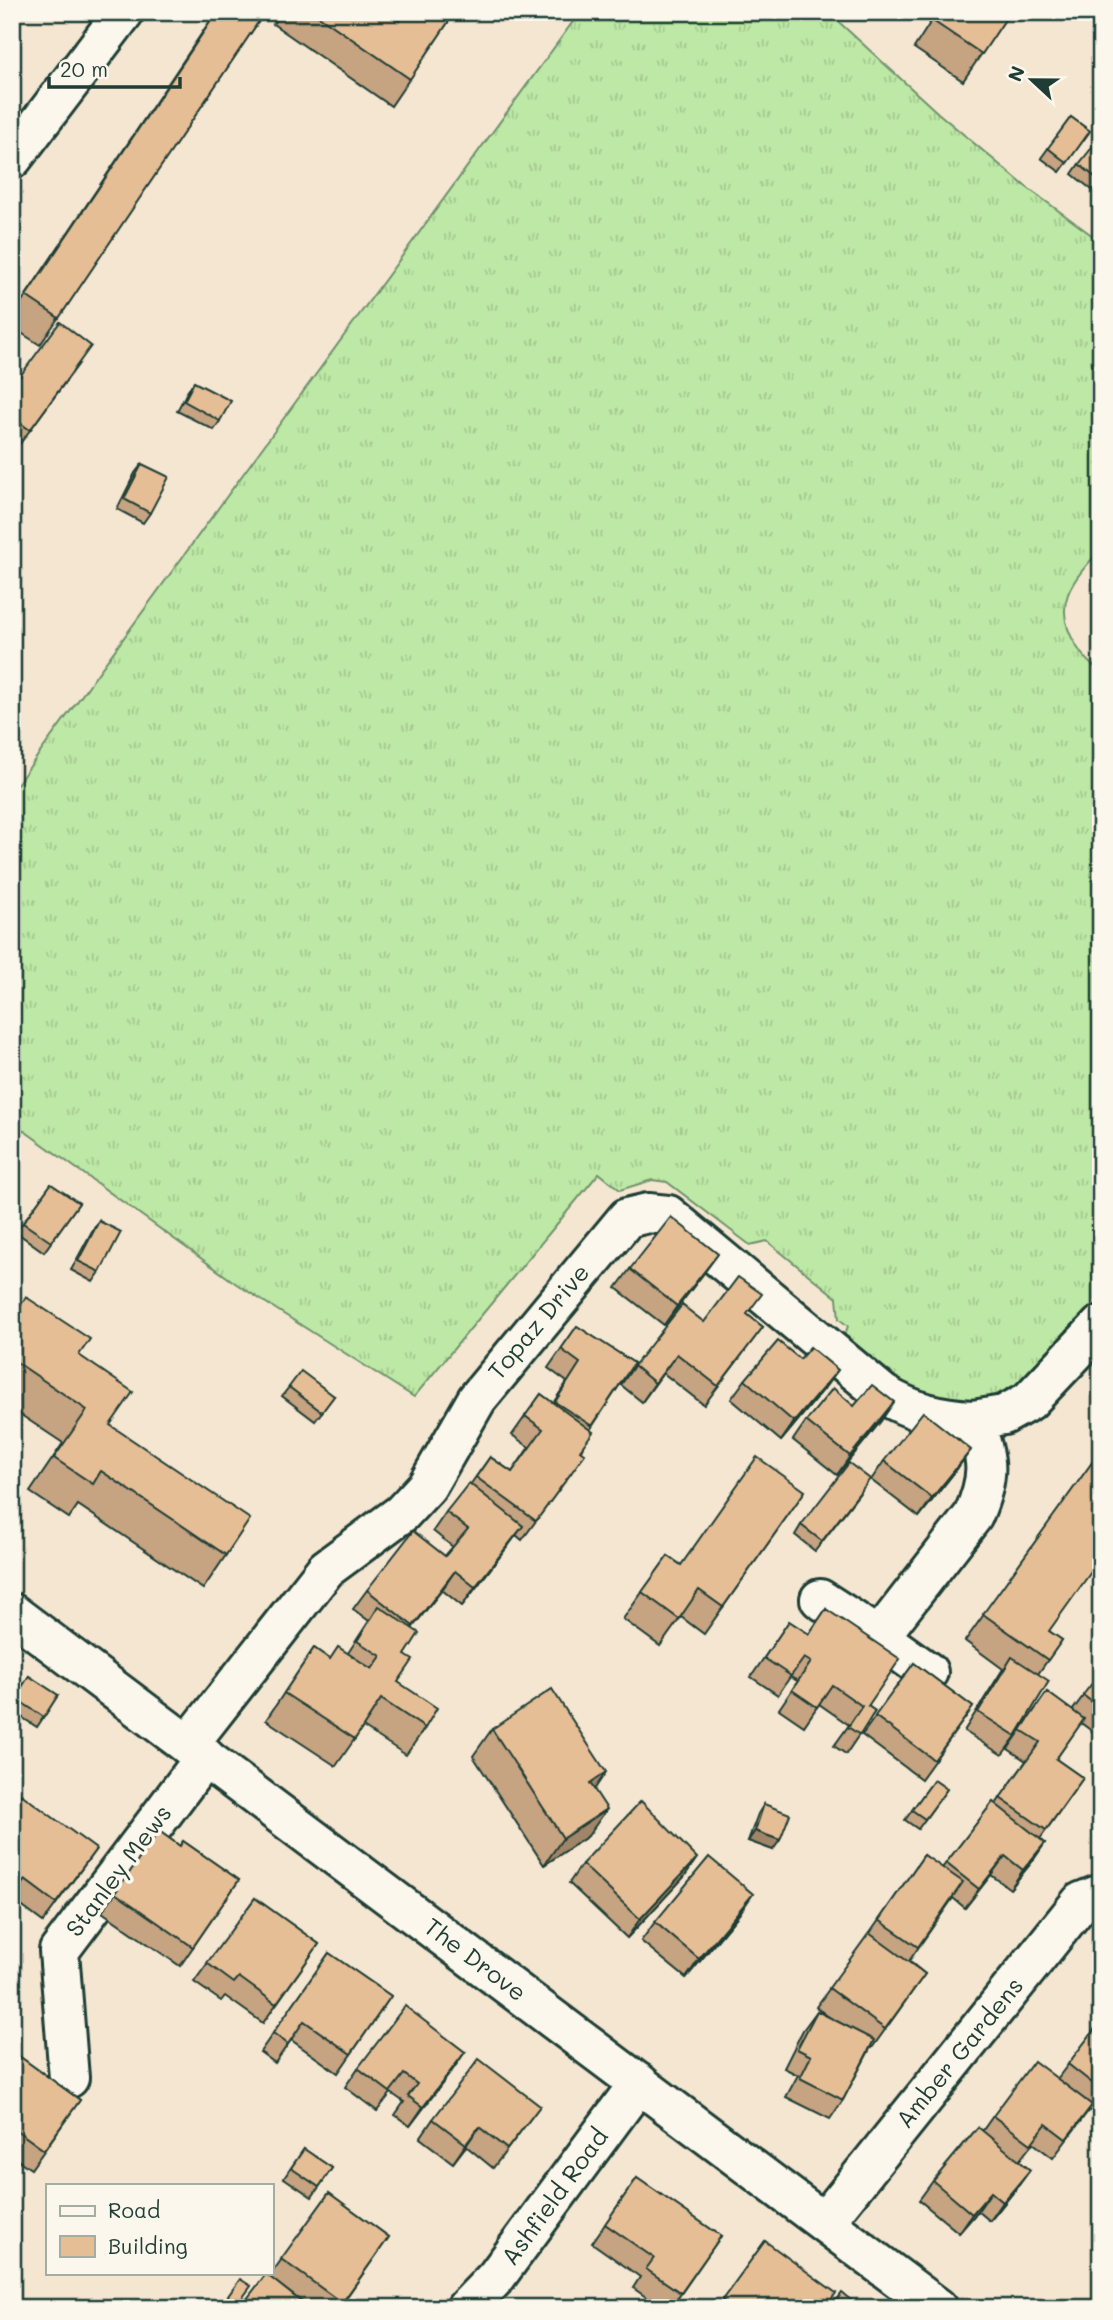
<svg xmlns="http://www.w3.org/2000/svg" width="1113" height="2320" viewBox="0 0 1113 2320" font-family="Mali,sans-serif">
  <defs>
    <pattern id="grass-tufts" width="24" height="20" patternUnits="userSpaceOnUse" patternTransform="scale(1.75)"><rect width="24" height="20" fill="#bee8a5"/><path d="M3 7l-1-3M5 7V3M7 7l1-3M15 17l-1-3M17 17v-4M19 17l1-3" fill="none" stroke="#a3c88f"/></pattern>
  </defs>
  <rect width="100%" height="100%" fill="#f5e6d2"/>
  <filter id="ink" filterUnits="userSpaceOnUse"><feTurbulence type="fractalNoise" baseFrequency=".0143" numOctaves="2"/><feDisplacementMap in="SourceGraphic" scale="14" xChannelSelector="R" yChannelSelector="G"/><feConvolveMatrix kernelMatrix="1 2 1 2 8 2 1 2 1" color-interpolation-filters="sRGB"/></filter>
  <g filter="url(#ink)">
    <path fill="url(#grass-tufts)" stroke="#6e926c" stroke-width="2" d="M580,12H828L938,113L1025,186L1101,242V549C1072,581 1050,605 1077,647C1083,656 1090,666 1101,670V1301L1030,1380L996,1398L954,1405L897,1385L844,1337L848,1326L839,1319L837,1298L767,1241L750,1245L667,1182L652,1180L620,1190L599,1173L414,1397L238,1285L12,1122V791Z"/>
    <g fill="none" stroke-linecap="round" stroke-linejoin="round">
      <defs>
        <g id="minor">
          <path d="M12,159L124,12"/>
          <path d="M820,1599L879,1637L973,1516C990,1477 989,1459 973,1420L1004,1415L1029,1401L1101,1325"/>
          <path d="M12,1613L938,2308"/>
          <path d="M879,1637L928,1672"/>
          <path d="M188,1745L326,1569L402,1513L427,1486L477,1399L627,1218L648,1213L668,1215L883,1394C913,1412 938,1418 973,1420"/>
          <path d="M69,2078L59,1951L205,1757"/>
          <path d="M826,2220L1081,1902L1101,1894"/>
          <path d="M466,2308L496,2277L639,2083"/>
        </g>
      </defs>
      <use href="#minor" stroke="#1f3d34" stroke-width="44"/>
      <use href="#minor" stroke="#fbf7ec" stroke-width="38"/>
    </g>
    <g fill="#c6a381" stroke="#1f3d34" stroke-width="2">
      <path d="M216,12H265L40,345L12,327V316Z"/>
      <path d="M281,12H387L399,20L455,12L391,106L273,24Z"/>
      <path d="M937,12H1010L963,81L914,48Z"/>
      <path d="M1071,117L1090,131L1060,172L1041,158Z"/>
      <path d="M1101,142V197L1072,174L1079,164Z"/>
      <path d="M78,365L16,449L12,446V387Z"/>
      <path d="M194,382L220,421L214,430L177,411L187,392Z"/>
      <path d="M142,464L150,513L143,523L117,509L135,473Z"/>
      <path d="M51,1184L79,1203L44,1252L16,1232Z"/>
      <path d="M99,1221L100,1272L93,1282L71,1270L92,1231Z"/>
      <path d="M630,1269L704,1273L664,1325L616,1288Z"/>
      <path d="M12,1305L79,1355L110,1425L226,1555L203,1589L78,1505L69,1518L30,1492L63,1443L12,1409Z"/>
      <path d="M747,1315L763,1327L704,1405L663,1373L642,1402L621,1385L634,1366L704,1322Z"/>
      <path d="M577,1326L634,1363L590,1430L571,1473L522,1540L516,1535L462,1606L442,1590L412,1628L398,1682L425,1728L406,1755L363,1727L336,1766L266,1720L314,1648L329,1659L348,1653L369,1621L353,1609L367,1590L445,1556L453,1547L433,1531L446,1512L470,1485L490,1457L512,1472L529,1447L512,1435L541,1394L553,1403L567,1382L548,1368Z"/>
      <path d="M800,1359L824,1389L781,1441L731,1399L745,1380Z"/>
      <path d="M289,1387L334,1396L315,1421L282,1396Z"/>
      <path d="M854,1406L881,1421L837,1475L793,1440L806,1421Z"/>
      <path d="M1101,1450L1049,1631L1062,1640L1038,1674L1016,1736L1002,1755L964,1731L1003,1669L965,1641Z"/>
      <path d="M884,1461L957,1469L919,1517L871,1480Z"/>
      <path d="M863,1489L815,1551L795,1535L801,1525Z"/>
      <path d="M805,1491L704,1634L681,1617L660,1646L623,1619L668,1556L681,1565Z"/>
      <path d="M826,1609L868,1706L875,1711L846,1754L834,1746L849,1725L819,1704L804,1726L779,1709L798,1681L790,1677L778,1695L751,1677L789,1621L809,1634Z"/>
      <path d="M914,1663L973,1707L921,1779L862,1735Z"/>
      <path d="M1101,1672V1738L1081,1723L1056,1759L1083,1778L1040,1839L1045,1843L1032,1862L1010,1889L991,1875L965,1908L953,1898L909,1961L925,1974L872,2048L871,2047L843,2100L830,2119L786,2097L798,2075L784,2068L803,2030L817,2011L830,2018L816,2007L870,1933L924,1855L942,1868L993,1802L996,1804L1026,1761L1008,1749L1047,1692L1072,1711Z"/>
      <path d="M29,1676L58,1695L37,1727L12,1711V1701Z"/>
      <path d="M492,1729L594,1789L588,1836L544,1865L473,1756Z"/>
      <path d="M934,1780L947,1789L918,1829L905,1820Z"/>
      <path d="M764,1804L773,1850L748,1841L758,1814Z"/>
      <path d="M12,1805L96,1849L43,1922L12,1899Z"/>
      <path d="M159,1831L180,1846L183,1841L239,1880L180,1966L102,1912Z"/>
      <path d="M582,1864L684,1877L627,1938L569,1883Z"/>
      <path d="M255,1898L319,1944L263,2023L225,1996L221,2001L194,1982Z"/>
      <path d="M740,1913L686,1978L641,1941L655,1922Z"/>
      <path d="M329,1953L391,1996L338,2073L291,2040L275,2063L260,2052Z"/>
      <path d="M1101,1996V2004L1097,2001Z"/>
      <path d="M1101,2021V2119L1089,2110L1053,2158L1033,2143L1019,2161L1030,2170L1016,2189L990,2221L978,2211L959,2233L919,2200L933,2181L983,2130L993,2116L1057,2079Z"/>
      <path d="M12,2051L80,2100L31,2169L12,2156Z"/>
      <path d="M465,2052L410,2126L395,2115L404,2102L391,2093L377,2111L345,2087L358,2068Z"/>
      <path d="M540,2106L493,2168L466,2146L453,2163L420,2138L433,2119Z"/>
      <path d="M304,2149L332,2168L312,2197L284,2178Z"/>
      <path d="M637,2178L721,2236L671,2308H662L633,2288L640,2277L592,2243Z"/>
      <path d="M329,2193L389,2237L339,2308H310L269,2277Z"/>
      <path d="M765,2241L826,2308H717Z"/>
    </g>
    <g fill="#a18569" stroke="#1f3d34" stroke-width="2">
      <path d="M718,1254L704,1273L664,1325L677,1306Z"/>
      <path d="M677,1354L663,1373L642,1402L655,1383Z"/>
      <path d="M838,1370L824,1389L781,1441L794,1422Z"/>
      <path d="M894,1402L881,1421L837,1475L850,1456Z"/>
      <path d="M971,1450L957,1469L919,1517L932,1498Z"/>
      <path d="M523,1526L509,1545L462,1606L475,1587Z"/>
      <path d="M455,1571L442,1590L399,1645L413,1626Z"/>
      <path d="M606,1772L588,1799L590,1783Z"/>
      <path d="M607,1809L588,1836L544,1865L563,1838Z"/>
      <path d="M755,1831L780,1840L773,1850L748,1841Z"/>
      <path d="M1045,1843L1032,1862L1010,1889L1023,1870Z"/>
      <path d="M1005,1856L991,1875L965,1908L979,1889Z"/>
      <path d="M697,1858L684,1877L627,1938L640,1919Z"/>
      <path d="M753,1894L740,1913L686,1978L699,1959Z"/>
      <path d="M465,2052L452,2071L410,2126L423,2107Z"/>
      <path d="M479,2127L466,2146L453,2163L466,2144Z"/>
      <path d="M1030,2170L1016,2189L990,2221L1003,2202Z"/>
      <path d="M991,2192L978,2211L959,2233L972,2214Z"/>
    </g>
    <g fill="#e6be96" stroke="#1f3d34" stroke-width="2">
      <path d="M12,12H20L12,22Z"/>
      <path d="M217,12H265L59,318L26,296Z"/>
      <path d="M313,12H387L399,21L405,12H455L410,79Z"/>
      <path d="M938,12H1010L982,54L933,21Z"/>
      <path d="M1071,117L1090,131L1067,163L1048,148Z"/>
      <path d="M1098,140L1101,142V182L1079,164Z"/>
      <path d="M60,322L91,346L30,430L12,417V387Z"/>
      <path d="M194,382L231,401L220,421L184,401Z"/>
      <path d="M142,464L169,477L150,513L124,499Z"/>
      <path d="M51,1184L79,1203L51,1242L23,1223Z"/>
      <path d="M671,1217L718,1254L677,1306L630,1269Z"/>
      <path d="M99,1221L121,1232L100,1272L78,1261Z"/>
      <path d="M738,1277L762,1294L747,1314L763,1327L718,1386L677,1354L655,1383L634,1366L682,1305L704,1322Z"/>
      <path d="M26,1297L90,1339L79,1355L133,1392L110,1425L250,1519L226,1555L101,1471L93,1484L54,1458L87,1410L12,1359V1305L18,1309Z"/>
      <path d="M577,1326L634,1363L592,1426L555,1402L580,1363L561,1349Z"/>
      <path d="M778,1341L800,1359L810,1347L838,1370L794,1422L745,1380Z"/>
      <path d="M301,1371L334,1396L322,1412L289,1387Z"/>
      <path d="M872,1385L894,1402L850,1456L806,1421L833,1388L854,1406Z"/>
      <path d="M541,1394L593,1432L580,1450L585,1454L536,1521L476,1477L490,1457L512,1472L543,1429L525,1416Z"/>
      <path d="M923,1412L971,1450L932,1498L884,1461Z"/>
      <path d="M1101,1450V1558L1049,1631L1062,1640L1048,1660L983,1614Z"/>
      <path d="M757,1457L805,1491L723,1607L699,1590L679,1619L642,1592L668,1556L681,1565Z"/>
      <path d="M849,1463L870,1479L822,1541L801,1525Z"/>
      <path d="M469,1483L523,1526L475,1587L455,1571L413,1626L367,1590L413,1531L445,1556L468,1529L446,1512Z"/>
      <path d="M379,1606L419,1633L405,1655L413,1660L398,1682L437,1708L425,1728L381,1699L355,1739L284,1693L314,1648L330,1659L338,1647L372,1669L381,1656L357,1641Z"/>
      <path d="M826,1609L900,1659L868,1706L875,1711L860,1735L848,1727L862,1706L832,1685L817,1707L792,1690L811,1662L804,1658L791,1676L764,1658L789,1621L809,1634Z"/>
      <path d="M1012,1657L1049,1681L1016,1736L978,1712Z"/>
      <path d="M914,1663L973,1707L934,1760L875,1716Z"/>
      <path d="M1101,1672V1709L1083,1695Z"/>
      <path d="M29,1676L58,1695L44,1717L15,1698Z"/>
      <path d="M552,1689L606,1772L590,1783L607,1809L563,1838L492,1729Z"/>
      <path d="M1047,1692L1084,1719L1056,1759L1083,1778L1046,1830L1000,1798L1040,1742L1021,1730Z"/>
      <path d="M934,1780L947,1789L925,1819L912,1810Z"/>
      <path d="M21,1794L96,1849L56,1903L25,1880L18,1889L12,1885V1805Z"/>
      <path d="M641,1801L697,1858L640,1919L582,1864Z"/>
      <path d="M993,1802L1045,1843L1023,1870L1005,1856L979,1889L946,1863Z"/>
      <path d="M764,1804L790,1814L780,1840L755,1831Z"/>
      <path d="M159,1831L180,1846L183,1841L239,1880L193,1947L115,1893Z"/>
      <path d="M924,1855L963,1882L918,1947L879,1920Z"/>
      <path d="M709,1857L753,1894L699,1959L655,1922Z"/>
      <path d="M255,1898L319,1944L276,2004L239,1977L234,1983L207,1963Z"/>
      <path d="M869,1933L925,1974L885,2029L829,1988Z"/>
      <path d="M329,1953L391,1996L351,2054L304,2021L288,2044L273,2033Z"/>
      <path d="M405,2006L465,2052L423,2107L408,2096L417,2084L404,2074L390,2092L358,2068Z"/>
      <path d="M817,2011L874,2040L843,2100L800,2078L811,2056L797,2049Z"/>
      <path d="M1101,2021V2090L1068,2064Z"/>
      <path d="M12,2051L80,2100L44,2150L12,2127Z"/>
      <path d="M479,2059L540,2106L507,2149L479,2127L466,2144L433,2119Z"/>
      <path d="M1034,2061L1092,2105L1066,2139L1046,2124L1031,2144L993,2116Z"/>
      <path d="M978,2127L1030,2170L1003,2202L991,2192L972,2214L933,2181Z"/>
      <path d="M304,2149L332,2168L319,2187L291,2168Z"/>
      <path d="M637,2178L721,2236L681,2293L646,2269L654,2258L605,2224Z"/>
      <path d="M329,2193L389,2237L342,2303L281,2259Z"/>
      <path d="M765,2241L836,2293L825,2308H757L751,2304L748,2308H732L722,2300Z"/>
      <path d="M266,2274L309,2308H240Z"/>
      <path d="M240,2279L251,2286L235,2308H224L221,2306Z"/>
      <path d="M842,2293L861,2308H831Z"/>
    </g>
  </g>
  <g text-anchor="middle" stroke-width="7" stroke-linejoin="round" paint-order="stroke">
    <g font-size="24" fill="#1f3d34" stroke="#fbf7ec">
      <text transform="translate(539 1322) rotate(-50)" y="8">Topaz Drive</text>
      <text transform="translate(119 1871) rotate(-53)" y="8">Stanley Mews</text>
      <text transform="translate(475 1960) rotate(37)" y="8">The Drove</text>
      <text transform="translate(960 2053) rotate(-51)" y="8">Amber Gardens</text>
      <text transform="translate(555 2197) rotate(-54)" y="8">Ashfield Road</text>
    </g>
  </g>
  <rect width="1113" height="2320" fill="none" stroke="#fbf7ec" stroke-width="42"/>
  <rect x="21" y="21" width="1071" height="2278" fill="none" stroke="#1f3d34" stroke-width="2.5" filter="url(#ink)"/>
  <rect x="46" y="2184" width="228" height="91" fill="#fbf7ec" stroke="#a3ada2" stroke-width="2"/>
  <rect x="60" y="2206" width="35" height="10" fill="#fbf7ec" stroke="#a3ada2" stroke-width="2"/>
  <text x="108" y="2218" font-size="21" fill="#1f3d34">Road</text>
  <rect x="60" y="2236" width="35" height="21" fill="#e6be96" stroke="#a3ada2" stroke-width="2"/>
  <text x="108" y="2254" font-size="21" fill="#1f3d34">Building</text>
  <g transform="translate(1032 80) rotate(292)" stroke="#fbf7ec" stroke-width="5" paint-order="stroke">
  <path d="M0-5L12 26L0 18L-12 26Z" fill="#1f3d34"/>
  <text y="-10" font-size="19" font-weight="bold" text-anchor="middle" fill="#1f3d34">N</text>
  </g>
  <path d="M49 77v10h131v-10" fill="none" stroke="#1f3d34" stroke-width="3.5"/>
  <text x="60" y="77" font-size="21" fill="#1f3d34" stroke="#fbf7ec" stroke-width="5" paint-order="stroke">20 m</text>
</svg>
